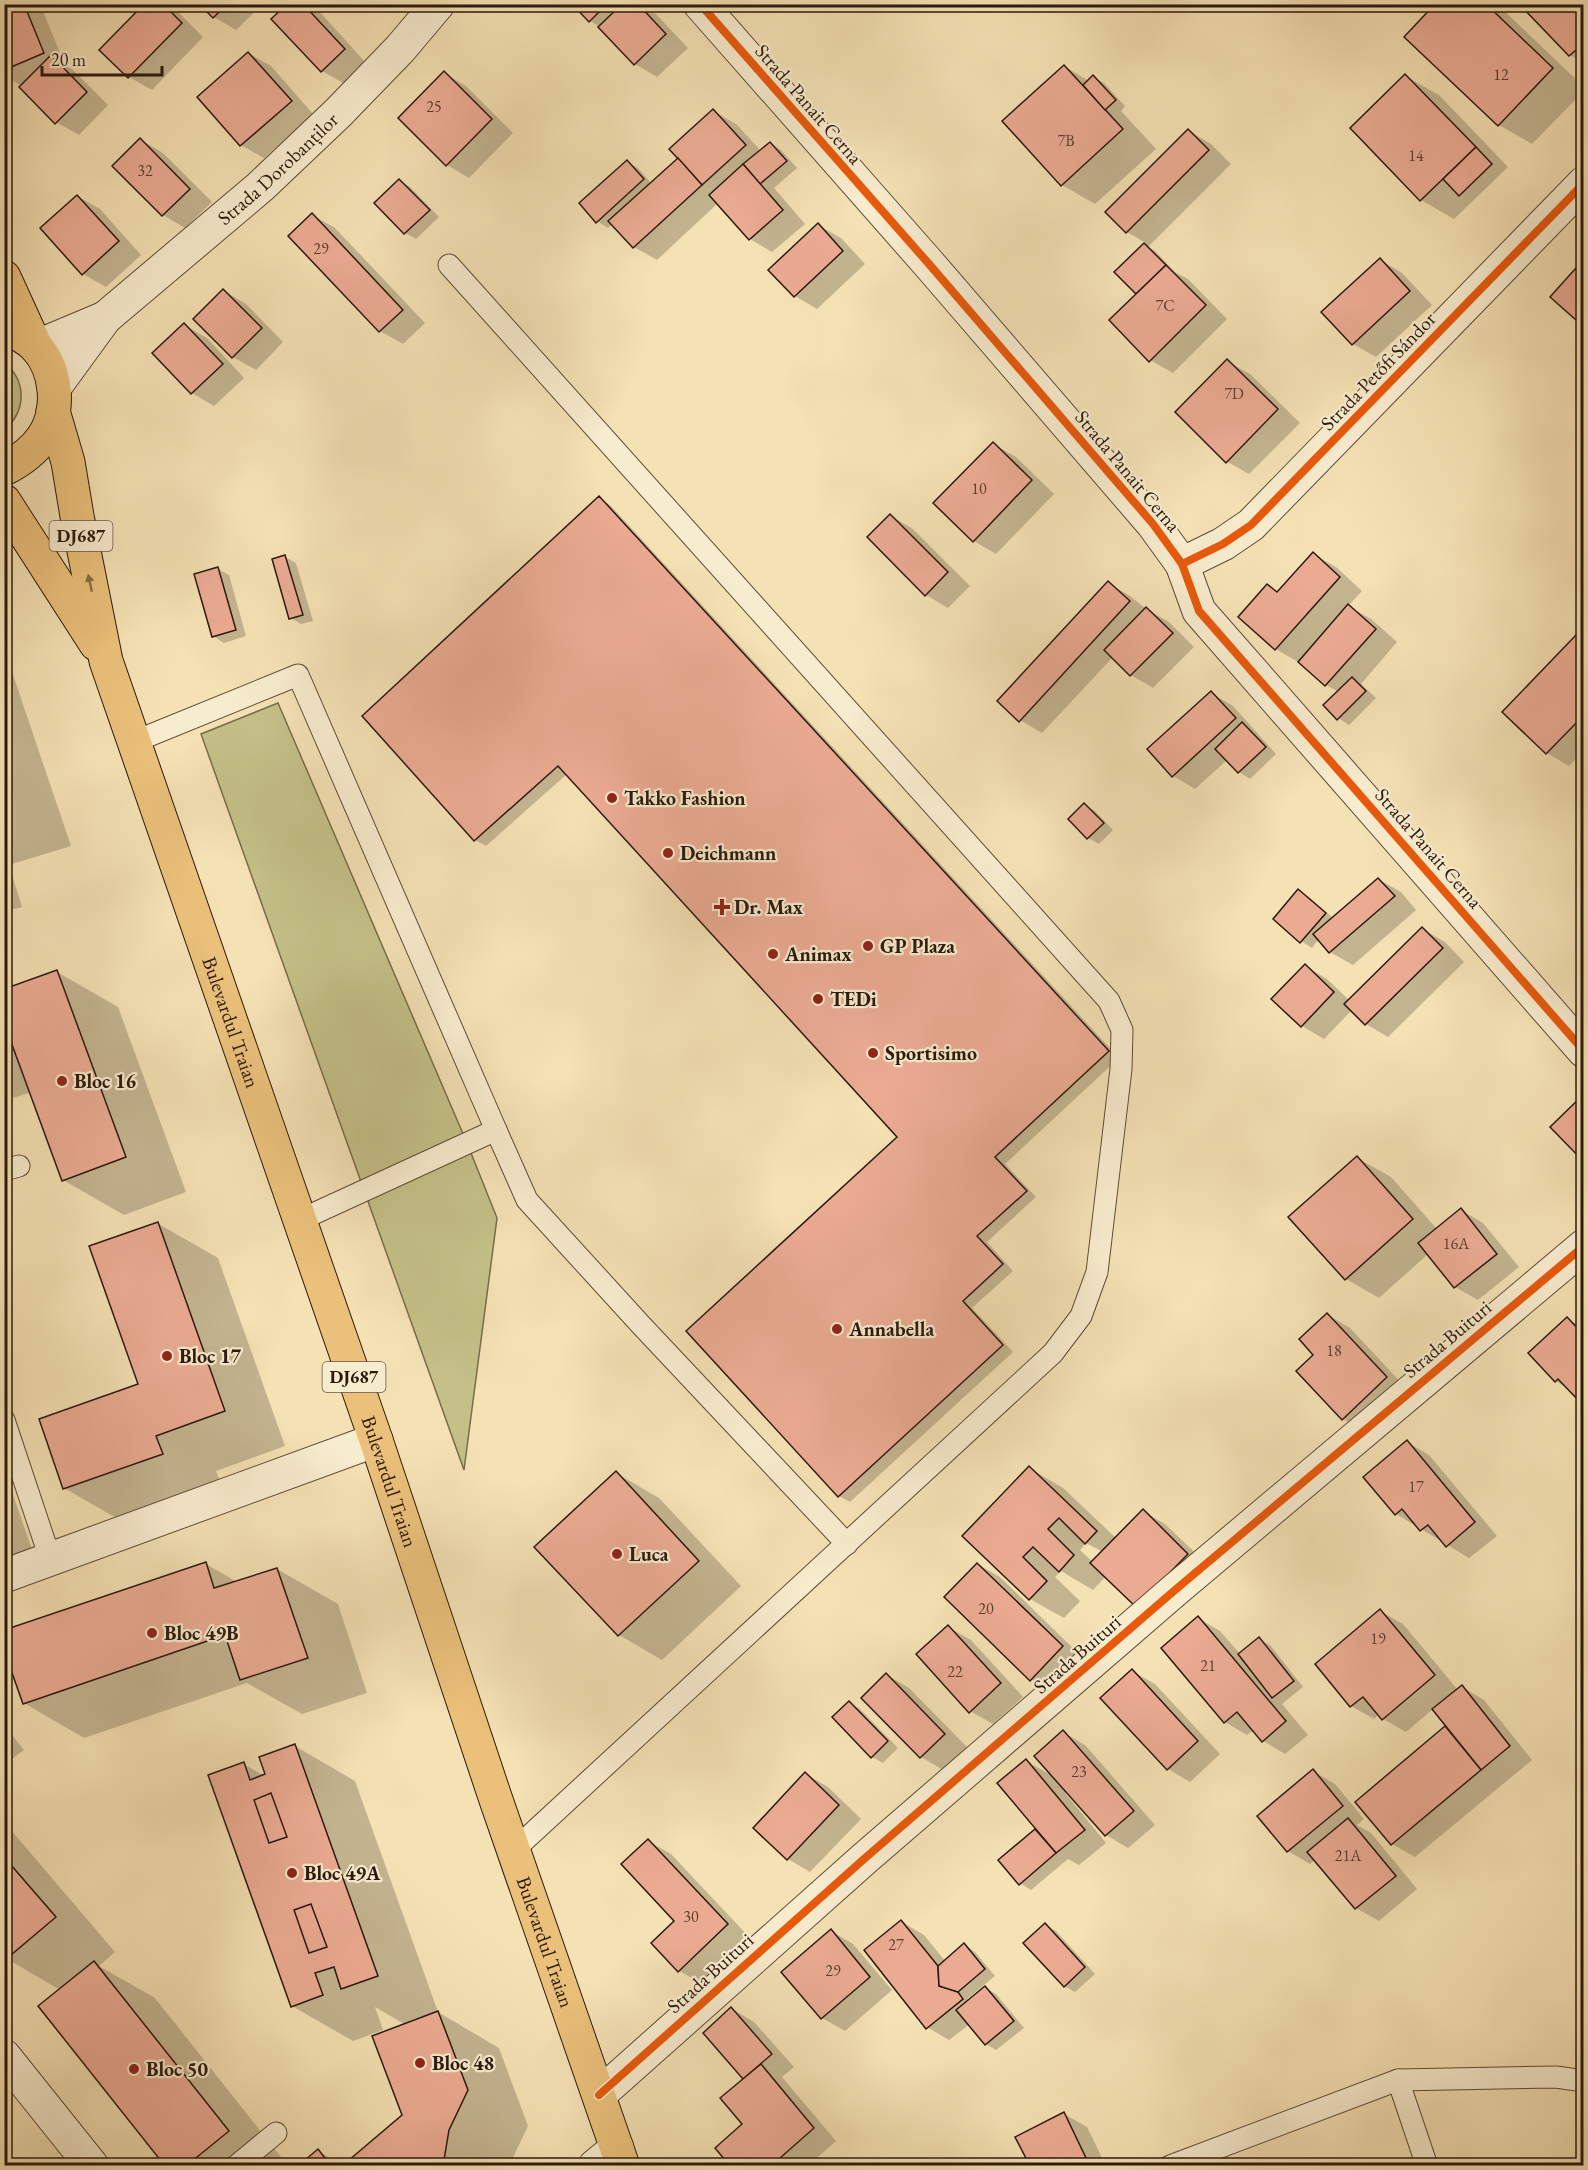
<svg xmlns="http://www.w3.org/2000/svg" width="1588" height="2170" viewBox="0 0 1588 2170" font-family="'EB Garamond',serif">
  <rect width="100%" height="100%" fill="#f4e1b4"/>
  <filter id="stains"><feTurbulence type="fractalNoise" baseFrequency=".00333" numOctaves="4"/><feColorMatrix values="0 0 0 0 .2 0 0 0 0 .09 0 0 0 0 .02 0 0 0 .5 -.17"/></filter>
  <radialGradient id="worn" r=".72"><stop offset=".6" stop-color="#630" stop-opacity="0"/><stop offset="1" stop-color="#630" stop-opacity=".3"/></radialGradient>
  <g fill="#c4c087" stroke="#786c4a" stroke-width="1.5">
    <path d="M5,363C27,382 26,410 5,430Z"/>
    <path d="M278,703L467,1143L497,1218L464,1470L201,734Z"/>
  </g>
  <g fill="#0003" fill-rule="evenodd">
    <path d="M4,4H40L65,65L73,70L108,105L79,135L56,122L22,86L4,76Z"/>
    <path d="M146,4H167L176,10L203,37L152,90L129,77Z"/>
    <path d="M202,4H257L260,7L236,30L214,17Z"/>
    <path d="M290,4H307L319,11L366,63L345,84L322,71Z"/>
    <path d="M574,4H641L653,11L688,48L657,77L635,64L599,26L590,21Z"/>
    <path d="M1437,4H1497L1584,87V91L1532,144L1499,125Z"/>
    <path d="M1521,4H1584V63L1570,55Z"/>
    <path d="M248,53L271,66L313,114L264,158L241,145L199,97Z"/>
    <path d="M1064,66L1089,81L1093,77L1104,83L1125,106L1121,111L1156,149L1095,204L1062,185Z"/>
    <path d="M444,73L466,86L513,133L469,178L447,165Z"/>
    <path d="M1405,76L1439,95L1508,167L1454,219L1421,200Z"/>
    <path d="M713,111L736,124L761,151L770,143L781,150L797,168L774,188L805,224L772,252L750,239L718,203L657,260L634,247L613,223L608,228L597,221L627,162L638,168L652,184L680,158Z"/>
    <path d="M1189,131L1211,144L1231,164L1148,247L1155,251L1175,272L1188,279L1227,319L1173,373L1150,360L1138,294L1116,272L1146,243L1127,232Z"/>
    <path d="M141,140L163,153L212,202L185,228L163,215Z"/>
    <path d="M399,180L410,187L439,217L416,239L405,233Z"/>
    <path d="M77,196L100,209L141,255L106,287L83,274L42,228Z"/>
    <path d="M312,215L335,228L425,323L403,344L380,331Z"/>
    <path d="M818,225L841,238L865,264L817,309L795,296Z"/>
    <path d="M1380,260L1402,273L1432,305L1376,357L1353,344Z"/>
    <path d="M224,291L246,304L283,342L256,370L233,357L195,319Z"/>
    <path d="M184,325L207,338L244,378L214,406L192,393Z"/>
    <path d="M1227,361L1250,374L1300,423L1249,474L1226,461Z"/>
    <path d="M993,444L1016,457L1054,494L996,554L974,541Z"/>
    <path d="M600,498L610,505L1119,1058L1005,1164L1036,1197L987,1242L1013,1271L972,1308L1013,1352L850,1502L839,1496L900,1137L567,774L486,846L475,840L364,716Z"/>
    <path d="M891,516L913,529L970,586L948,608L926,595Z"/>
    <path d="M1313,554L1336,567L1362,591L1348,606L1371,619L1397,642L1361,684L1376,698L1349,725L1338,718L1339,692L1326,685L1298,662L1276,649L1268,586L1279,592Z"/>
    <path d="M285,557L296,563L313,621L301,624L291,618Z"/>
    <path d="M218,569L229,575L246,636L224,643L213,636Z"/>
    <path d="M1108,583L1130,596L1146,609L1169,622L1194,647L1153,688L1131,675L1113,657L1042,733L1020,720Z"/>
    <path d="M1576,637L1584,641V751L1569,766L1547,753Z"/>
    <path d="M4,648L71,846L9,865L22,907L4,912Z"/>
    <path d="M1211,693L1233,706L1276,754L1250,779L1239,772L1227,760L1195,789L1173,776Z"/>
    <path d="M1084,805L1095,811L1113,830L1099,844L1088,838Z"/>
    <path d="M1378,879L1401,892L1416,910L1353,965L1330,952L1319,939L1312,948L1301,941L1299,891L1310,898L1333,918Z"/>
    <path d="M1422,929L1445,942L1464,962L1388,1037L1366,1024L1352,1010L1324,1039L1302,1026L1274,999L1305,966L1327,979L1350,1001Z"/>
    <path d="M57,972L118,1007L186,1192L124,1215L63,1180L31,1092L4,1101V987L8,990Z"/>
    <path d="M1357,1158L1391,1177L1437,1229L1461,1210L1483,1223L1519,1267L1478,1300L1455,1287L1428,1254L1379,1298L1346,1279Z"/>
    <path d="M157,1223L218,1258L285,1446L216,1471L223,1488L125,1523L64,1488L140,1385Z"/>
    <path d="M1328,1315L1350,1328L1409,1391L1365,1432L1343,1419L1315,1355Z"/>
    <path d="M1567,1319L1584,1328V1403L1569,1389L1556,1381Z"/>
    <path d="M1407,1442L1429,1455L1497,1536L1469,1558L1396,1514Z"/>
    <path d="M1029,1468L1063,1488L1116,1538L1143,1511L1165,1524L1210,1567L1159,1619L1106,1576L1093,1590L1061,1571L1055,1577L1080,1601L1064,1618L1030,1599L964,1536ZM1086,1543L1103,1552L1093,1562L1080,1550Z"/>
    <path d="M4,1469L35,1558L4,1568Z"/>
    <path d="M616,1473L659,1498L741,1586L662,1660L619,1635Z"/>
    <path d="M206,1564L237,1582L277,1569L338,1604L367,1693L302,1714L247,1683L84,1738L24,1703Z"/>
    <path d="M977,1564L1000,1577L1085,1660L1053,1692L1031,1679Z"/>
    <path d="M1380,1611L1403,1624L1458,1690L1462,1687L1484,1700L1532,1760L1415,1857L1392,1844L1357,1802L1448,1726L1433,1709L1406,1732L1383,1719L1379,1714L1374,1719L1351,1706Z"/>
    <path d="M1198,1618L1220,1631L1240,1654L1259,1639L1270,1645L1303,1687L1282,1704L1308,1735L1285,1754L1263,1741L1254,1730L1247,1735L1225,1722Z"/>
    <path d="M948,1627L971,1640L1023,1697L993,1724L970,1711Z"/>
    <path d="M1132,1671L1155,1684L1220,1754L1190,1782L1168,1769Z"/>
    <path d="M887,1675L909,1688L967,1747L943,1770L921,1757Z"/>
    <path d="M849,1702L860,1709L898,1748L883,1763L872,1757Z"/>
    <path d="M4,1725L24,1750L4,1765Z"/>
    <path d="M1063,1732L1085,1745L1155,1825L1128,1848L1106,1835L1067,1791L1065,1793L1106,1843L1079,1865L1068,1859L1031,1890L1020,1883L1001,1860L1037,1829L1026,1761L1053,1776Z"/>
    <path d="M295,1746L355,1781L438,2012L499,2048L528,2126L509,2166H344L403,2115L406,2025L375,2007L383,2030L353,2041L292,2006L243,1764L265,1776Z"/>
    <path d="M1313,1771L1335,1784L1364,1819L1357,1825L1371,1833L1417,1889L1379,1921L1356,1908L1316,1859L1310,1864L1288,1851Z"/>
    <path d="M806,1774L828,1787L861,1819L810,1872L788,1859Z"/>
    <path d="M4,1822L115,1952L99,1966L155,1998L288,2166H167L60,1990L4,1957Z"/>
    <path d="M648,1841L671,1854L749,1937L701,1983L679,1971L676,1921Z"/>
    <path d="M902,1922L924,1935L945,1961L965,1945L975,1952L995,1976L967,1999L970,2001L986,1988L996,1994L1024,2028L996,2050L986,2044L970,2024L949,2040L927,2027Z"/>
    <path d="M1045,1925L1056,1931L1095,1974L1075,1992L1064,1986Z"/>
    <path d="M831,1931L853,1944L892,1990L845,2031L822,2018L783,1972Z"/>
    <path d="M732,2009L754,2022L794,2067L782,2077L836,2141L808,2166H732L745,2125V2079Z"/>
    <path d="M1064,2114L1087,2127L1106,2166H1031Z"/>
    <path d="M318,2151L343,2166H300Z"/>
  </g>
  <g fill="#ebab93" stroke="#2b190c" stroke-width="1.5">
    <path d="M4,4H24L44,53L4,70Z"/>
    <path d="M144,4H163L182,23L128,78L99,50Z"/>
    <path d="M199,4H227L213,18Z"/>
    <path d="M287,4H303L345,49L321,72L271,19Z"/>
    <path d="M572,4H607L589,22Z"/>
    <path d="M622,4H638L666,34L634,65L598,27Z"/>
    <path d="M1435,4H1486L1553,68L1498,126L1404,37Z"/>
    <path d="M1519,4H1584V43L1569,56Z"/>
    <path d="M248,52L292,101L240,146L197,97Z"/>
    <path d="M51,55L87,92L55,124L19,87Z"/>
    <path d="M1064,65L1123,129L1061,186L1002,121Z"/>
    <path d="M444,71L492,119L446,166L398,118Z"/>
    <path d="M1405,74L1476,147L1420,201L1350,128Z"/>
    <path d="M1093,75L1116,100L1105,110L1083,85Z"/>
    <path d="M713,109L746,145L702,185L669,149Z"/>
    <path d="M1188,129L1209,150L1126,233L1105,212Z"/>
    <path d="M140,138L190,189L162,216L112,166Z"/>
    <path d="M770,142L787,161L760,184L743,164Z"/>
    <path d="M1476,147L1492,164L1459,196L1443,179Z"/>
    <path d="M678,158L702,185L633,248L608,221Z"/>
    <path d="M627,160L644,179L596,223L579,203Z"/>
    <path d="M743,164L783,210L749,240L709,195Z"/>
    <path d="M399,179L430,210L404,234L374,203Z"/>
    <path d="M77,195L119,241L82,275L40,228Z"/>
    <path d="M312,213L403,310L379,332L288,236Z"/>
    <path d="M818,223L843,251L794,297L768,270Z"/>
    <path d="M1144,243L1166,265L1136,294L1114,272Z"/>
    <path d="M1380,258L1410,291L1352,345L1321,312Z"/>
    <path d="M1584,259V327L1550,297Z"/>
    <path d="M1166,265L1206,305L1149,362L1109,320Z"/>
    <path d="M223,289L262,328L232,358L193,319Z"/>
    <path d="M184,323L223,364L191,394L152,353Z"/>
    <path d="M1227,359L1278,409L1226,463L1175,412Z"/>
    <path d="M993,442L1032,480L973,542L933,503Z"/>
    <path d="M599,496L1109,1051L995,1157L1027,1191L977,1236L1003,1264L963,1301L1003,1345L838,1497L686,1331L897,1137L558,766L474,841L362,716Z"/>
    <path d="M890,514L948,572L925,596L867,537Z"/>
    <path d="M1313,552L1340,577L1275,650L1238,617L1267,584L1277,592Z"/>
    <path d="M285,555L303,615L289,619L272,559Z"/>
    <path d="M218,567L236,630L212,637L194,574Z"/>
    <path d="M1108,581L1130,601L1019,722L997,701Z"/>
    <path d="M1348,604L1376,629L1325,686L1298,662Z"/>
    <path d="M1146,607L1173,633L1130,676L1104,650Z"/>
    <path d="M1576,635L1584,642V715L1546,754L1502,712Z"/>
    <path d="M1352,677L1366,691L1337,720L1323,705Z"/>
    <path d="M1211,691L1236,718L1172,777L1147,749Z"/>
    <path d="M1242,722L1266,747L1238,773L1215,749Z"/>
    <path d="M1084,803L1104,823L1087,839L1068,819Z"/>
    <path d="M1378,878L1395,896L1329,953L1313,934Z"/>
    <path d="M1298,889L1326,913L1300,943L1273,919Z"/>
    <path d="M1422,927L1443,948L1365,1025L1344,1004Z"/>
    <path d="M1305,964L1334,992L1301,1027L1271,999Z"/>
    <path d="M57,970L126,1157L62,1181L11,1042L4,1044V989Z"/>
    <path d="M1584,1094V1162L1550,1127Z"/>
    <path d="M1357,1156L1413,1219L1345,1280L1288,1217Z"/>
    <path d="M1461,1208L1497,1254L1454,1288L1418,1243Z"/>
    <path d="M158,1222L225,1411L156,1436L163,1454L63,1489L39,1419L138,1384L89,1246Z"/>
    <path d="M1327,1313L1387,1377L1342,1420L1296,1371L1313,1355L1299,1339Z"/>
    <path d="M1567,1317L1584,1335V1399L1580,1402L1558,1379L1555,1382L1528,1353Z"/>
    <path d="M1407,1440L1475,1522L1446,1547L1428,1525L1420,1531L1402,1509L1395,1515L1363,1477Z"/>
    <path d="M1029,1466L1097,1531L1085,1544L1059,1518L1048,1529L1074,1555L1059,1572L1033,1547L1023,1557L1047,1581L1029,1600L962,1536Z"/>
    <path d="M616,1471L699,1561L618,1636L534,1547Z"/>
    <path d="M1143,1509L1188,1554L1136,1607L1090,1563Z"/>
    <path d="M206,1562L214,1588L277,1568L308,1658L240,1680L225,1635L23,1704L4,1650V1630Z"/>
    <path d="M977,1563L1063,1646L1030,1681L944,1597Z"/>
    <path d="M1380,1609L1435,1675L1382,1720L1363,1697L1350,1707L1315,1664Z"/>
    <path d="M1198,1616L1286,1721L1262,1742L1237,1712L1224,1723L1161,1648Z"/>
    <path d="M948,1625L1001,1683L969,1713L916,1654Z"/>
    <path d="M1259,1637L1294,1681L1272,1698L1238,1654Z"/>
    <path d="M1132,1669L1198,1741L1167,1770L1100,1698Z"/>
    <path d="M886,1673L945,1734L920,1758L861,1698Z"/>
    <path d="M1462,1685L1510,1746L1481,1770L1432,1709Z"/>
    <path d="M849,1701L888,1741L871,1758L832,1717Z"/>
    <path d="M1445,1726L1481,1770L1391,1845L1355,1802Z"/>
    <path d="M1063,1730L1134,1811L1105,1836L1034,1756Z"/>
    <path d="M295,1744L378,1976L341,1989L334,1967L315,1973L323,1995L291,2007L208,1775L244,1762L250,1780L265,1774L259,1757Z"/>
    <path d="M1026,1759L1085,1830L1056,1853L997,1783Z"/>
    <path d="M1313,1769L1343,1806L1287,1852L1257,1816Z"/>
    <path d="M805,1772L839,1805L787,1860L753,1828Z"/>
    <path d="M271,1793L287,1837L269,1843L254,1800Z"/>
    <path d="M1348,1818L1396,1876L1355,1909L1307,1852Z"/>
    <path d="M1035,1829L1056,1853L1019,1885L998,1860Z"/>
    <path d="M648,1839L728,1924L678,1972L651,1943L674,1921L621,1864Z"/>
    <path d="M4,1857L56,1917L5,1960H4Z"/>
    <path d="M311,1904L327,1947L309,1953L294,1910Z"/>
    <path d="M901,1920L938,1966L939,1986L958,1992L963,1999L926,2029L864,1950Z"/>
    <path d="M1045,1923L1085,1967L1064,1987L1023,1943Z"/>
    <path d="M831,1929L870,1977L821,2019L781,1972Z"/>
    <path d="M964,1943L985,1969L958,1992L939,1986L938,1966Z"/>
    <path d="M94,1961L229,2131L186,2166H165L38,2006Z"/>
    <path d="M985,1986L1014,2021L985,2045L956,2010Z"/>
    <path d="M731,2007L772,2054L743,2079L703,2033Z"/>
    <path d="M438,2011L468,2090L449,2130L443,2166H342L402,2115L372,2036Z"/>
    <path d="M761,2064L814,2128L771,2166H730L715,2148L742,2124L720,2098Z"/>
    <path d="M1064,2112L1086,2158L1070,2166H1030L1015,2137Z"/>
    <path d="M318,2149L331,2166H298Z"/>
  </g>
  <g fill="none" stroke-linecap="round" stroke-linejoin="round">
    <defs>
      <g id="service">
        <path d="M449,265L1109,1001L1122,1030L1121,1069L1097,1272L1081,1316L1053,1353L515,1849"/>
        <path d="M136,741L298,675L496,1130"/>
        <path d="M4,1170L19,1166"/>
        <path d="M300,1220L496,1130L527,1200L641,1325L847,1544"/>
        <path d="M4,1420L50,1558"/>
        <path d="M1398,2080L1427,2166"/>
        <path d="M236,2166L276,2133"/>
        <path d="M1170,2166L1398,2080L1556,2077L1584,2081"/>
      </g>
      <g id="minor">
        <path d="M700,4L929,264L1153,524L1182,564L1199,611L1584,1051"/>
        <path d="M36,347L105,318"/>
        <path id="s1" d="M54,388L105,318L260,187L338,113L400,49L438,4"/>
        <path d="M1182,564L1223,544L1251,525L1584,183"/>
        <path d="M4,1576L376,1440"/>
        <path d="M4,2056L92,2166"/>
        <path d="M599,2095L864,1859L1175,1590L1584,1246"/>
        <path d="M595,2166L617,2148"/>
      </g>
      <g id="primary">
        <path d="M4,277L36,347"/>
        <path d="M4,328C16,332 27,338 36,347C57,370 61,411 43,437C33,452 20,461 4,469"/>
        <path id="s2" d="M53,411L68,462L77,516L106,661L376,1440L495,1797L623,2166"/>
        <path d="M4,501L96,644"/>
      </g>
    </defs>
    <use href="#service" stroke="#5d4b36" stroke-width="23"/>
    <use href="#minor" stroke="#5d4b36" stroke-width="35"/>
    <use href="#primary" stroke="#2b190c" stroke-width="35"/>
    <use href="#service" stroke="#f8ecce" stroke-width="21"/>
    <use href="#minor" stroke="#f8ecce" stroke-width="33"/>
    <use href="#primary" stroke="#eac07a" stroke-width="33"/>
    <defs>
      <g id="cycleway">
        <path d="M700,4L929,264L1153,524L1182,564L1199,611L1584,1051"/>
        <path d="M1182,564L1223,544L1251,525L1584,183"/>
        <path d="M599,2095L864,1859L1175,1590L1584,1246"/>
      </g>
    </defs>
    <use href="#cycleway" stroke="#f8ecce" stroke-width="11"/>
    <use href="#cycleway" stroke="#e8590c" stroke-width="8"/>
  </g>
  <defs><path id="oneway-solid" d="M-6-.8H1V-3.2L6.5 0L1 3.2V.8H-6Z" transform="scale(1.5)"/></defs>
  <use fill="#8a6c43" href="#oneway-solid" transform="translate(90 583) rotate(-102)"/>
  <g fill="#8f2418" stroke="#f8ecce" stroke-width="2">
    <circle cx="612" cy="798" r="6"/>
    <circle cx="668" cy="853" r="6"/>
    <path d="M719 898h6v6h6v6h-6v6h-6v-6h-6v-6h6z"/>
    <circle cx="868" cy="946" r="6"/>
    <circle cx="773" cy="954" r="6"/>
    <circle cx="818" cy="999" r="6"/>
    <circle cx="873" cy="1053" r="6"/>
    <circle cx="62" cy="1081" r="6"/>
    <circle cx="837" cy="1329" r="6"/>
    <circle cx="167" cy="1356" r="6"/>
    <circle cx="617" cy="1554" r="6"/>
    <circle cx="152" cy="1633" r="6"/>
    <circle cx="292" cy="1873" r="6"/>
    <circle cx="420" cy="2063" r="6"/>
    <circle cx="134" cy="2069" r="6"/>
  </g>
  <g text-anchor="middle" stroke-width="4.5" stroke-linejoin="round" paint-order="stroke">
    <g font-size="16" fill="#5b3e2e">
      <text x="1501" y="80">12</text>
      <text x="434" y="112">25</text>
      <text x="1066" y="146">7B</text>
      <text x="1416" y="161">14</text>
      <text x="145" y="176">32</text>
      <text x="321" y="254">29</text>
      <text x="1165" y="311">7C</text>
      <text x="1234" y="399">7D</text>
      <text x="979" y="494">10</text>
      <text x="1456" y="1249">16A</text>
      <text x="1334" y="1356">18</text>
      <text x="1416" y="1492">17</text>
      <text x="986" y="1614">20</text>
      <text x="1378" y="1644">19</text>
      <text x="1208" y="1671">21</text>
      <text x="955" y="1677">22</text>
      <text x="1079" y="1777">23</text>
      <text x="1348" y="1861">21A</text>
      <text x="691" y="1922">30</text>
      <text x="896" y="1950">27</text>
      <text x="833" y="1976">29</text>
    </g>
    <g fill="#f8ecce" stroke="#685846" stroke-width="1.5">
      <rect x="49.5" y="521" width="63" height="30" rx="4.5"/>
      <rect x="322.5" y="1362" width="63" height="30" rx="4.5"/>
    </g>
    <g font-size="18" font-weight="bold" fill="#2b190c">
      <text x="81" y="542">DJ687</text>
      <text x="354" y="1383">DJ687</text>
    </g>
    <g font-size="20" fill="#2b190c" stroke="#f8ecce">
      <text transform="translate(809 104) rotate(49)" y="7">Strada Panait Cerna</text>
      <text dy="7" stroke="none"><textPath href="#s1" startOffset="315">Strada Dorobanților</textPath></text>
      <text transform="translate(1378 371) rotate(-46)" y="7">Strada Petőfi Sándor</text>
      <text transform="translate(1128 471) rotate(50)" y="7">Strada Panait Cerna</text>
      <text transform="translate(1429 848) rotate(49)" y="7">Strada Panait Cerna</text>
      <text dy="7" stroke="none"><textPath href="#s2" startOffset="638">Bulevardul Traian</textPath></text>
      <text transform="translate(1447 1339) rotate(-40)" y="7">Strada Buituri</text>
      <text dy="7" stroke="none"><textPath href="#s2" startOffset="1124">Bulevardul Traian</textPath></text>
      <text transform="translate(1077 1654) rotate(-41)" y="7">Strada Buituri</text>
      <text dy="7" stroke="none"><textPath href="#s2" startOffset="1610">Bulevardul Traian</textPath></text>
      <text transform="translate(710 1973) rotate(-42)" y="7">Strada Buituri</text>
    </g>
    <g font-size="20" font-weight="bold" fill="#2b190c" stroke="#f8ecce" text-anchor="start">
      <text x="624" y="805">Takko Fashion</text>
      <text x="680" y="860">Deichmann</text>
      <text x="734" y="914">Dr. Max</text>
      <text x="880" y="953">GP Plaza</text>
      <text x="785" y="961">Animax</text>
      <text x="830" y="1006">TEDi</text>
      <text x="885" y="1060">Sportisimo</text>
      <text x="74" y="1088">Bloc 16</text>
      <text x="849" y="1336">Annabella</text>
      <text x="179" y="1363">Bloc 17</text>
      <text x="629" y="1561">Luca</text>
      <text x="164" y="1640">Bloc 49B</text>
      <text x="304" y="1880">Bloc 49A</text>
      <text x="432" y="2070">Bloc 48</text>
      <text x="146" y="2076">Bloc 50</text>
    </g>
  </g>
  <rect width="1588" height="2170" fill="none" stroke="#f4e1b4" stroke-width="24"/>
  <rect x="6" y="6" width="1576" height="2158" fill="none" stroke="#2b190c" stroke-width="3"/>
  <rect x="12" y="12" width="1564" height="2146" fill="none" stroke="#2b190c" stroke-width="1.5"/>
  <path d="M42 66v9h120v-9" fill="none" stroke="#2b190c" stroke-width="3"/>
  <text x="51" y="66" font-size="18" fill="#2b190c" stroke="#f8ecce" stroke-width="4.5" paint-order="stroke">20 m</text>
  <rect width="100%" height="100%" filter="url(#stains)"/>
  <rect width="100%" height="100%" fill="url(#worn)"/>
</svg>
